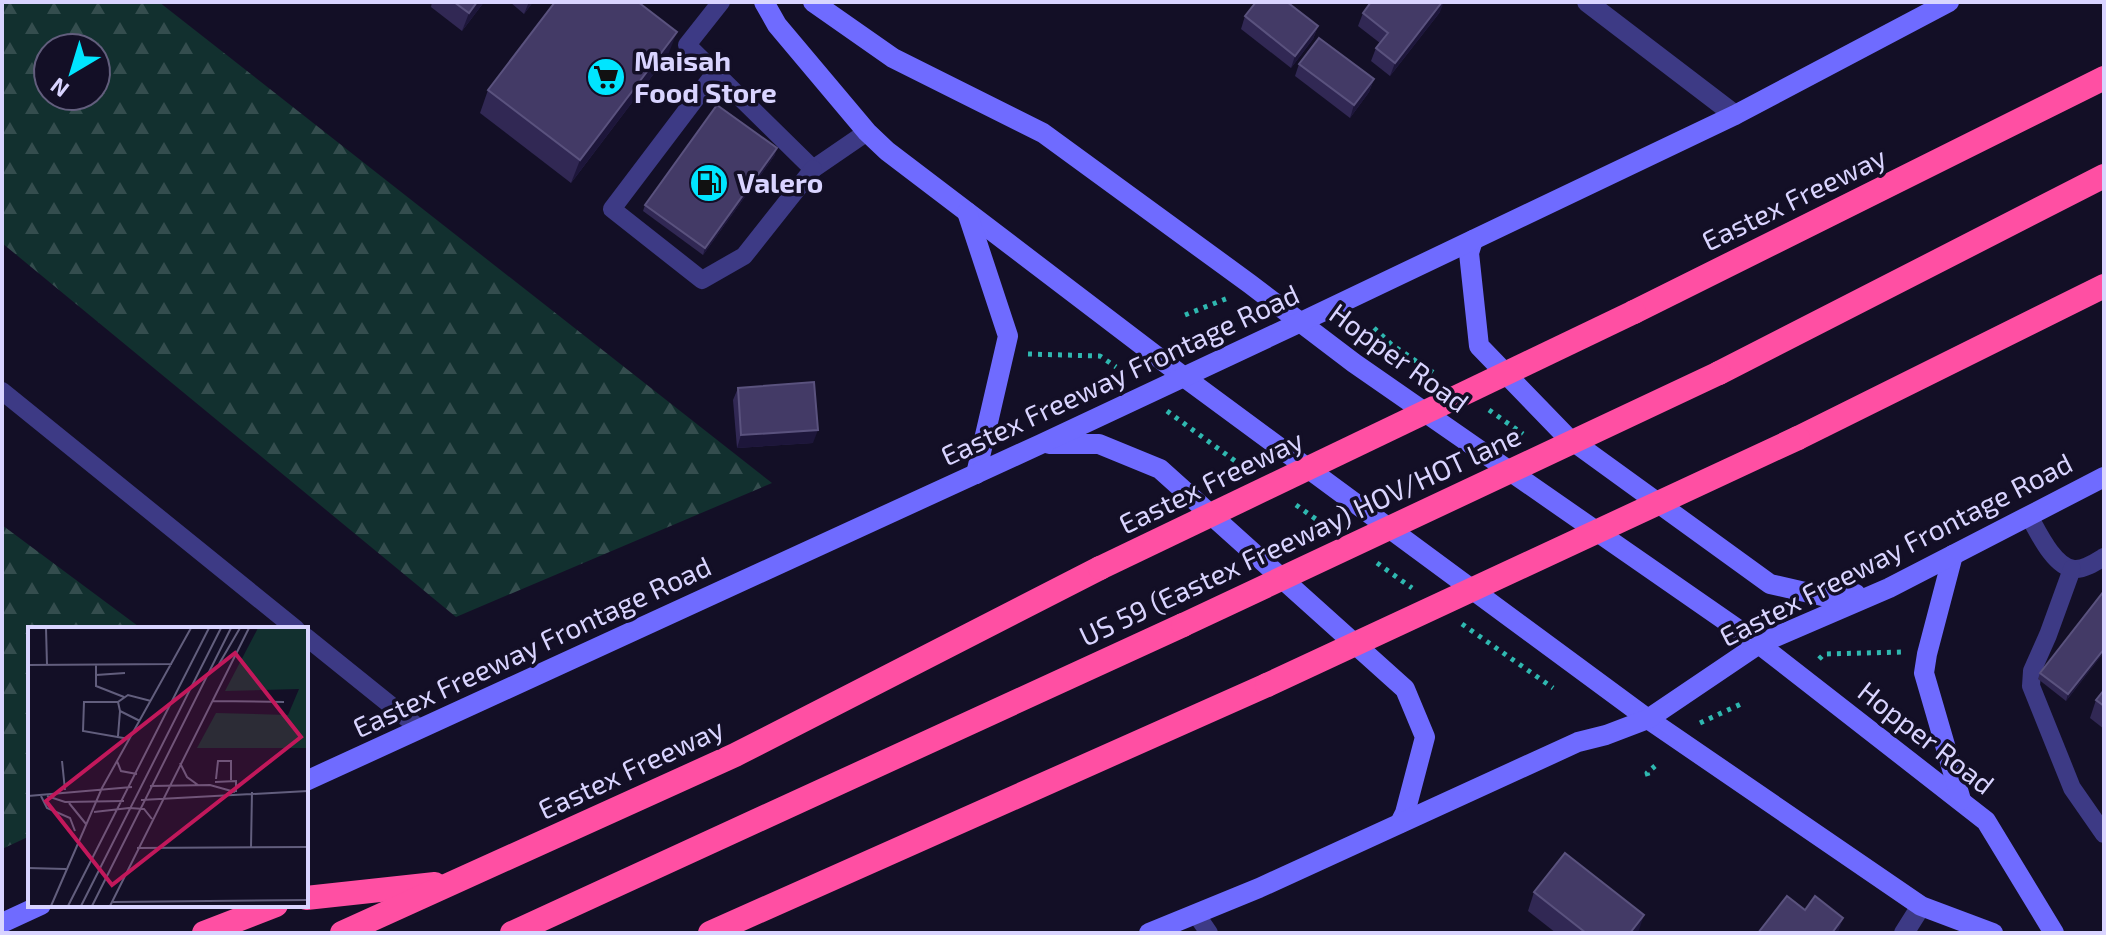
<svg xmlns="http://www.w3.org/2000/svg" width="2106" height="935" viewBox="0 0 2106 935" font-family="'Exo 2',sans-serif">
  <defs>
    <pattern id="forest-firs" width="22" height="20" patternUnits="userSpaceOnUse" patternTransform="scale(2)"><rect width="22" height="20" fill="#12302f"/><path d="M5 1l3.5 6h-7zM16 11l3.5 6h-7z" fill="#344d4e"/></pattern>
  </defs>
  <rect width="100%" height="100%" fill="#130f26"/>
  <g fill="url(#forest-firs)" fill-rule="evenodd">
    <path d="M2,2H159L772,483L456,617L2,243ZM48,48H96V96H48Z"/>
    <path d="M2,525L142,629H30V836L2,849Z"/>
  </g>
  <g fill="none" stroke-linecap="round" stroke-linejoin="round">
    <g stroke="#2fb8b0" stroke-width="5" stroke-dasharray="4 6" stroke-linecap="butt">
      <path d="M1185,315L1228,298"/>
      <path d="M1374,328L1392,345L1437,375"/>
      <path d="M1028,354L1100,356L1116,367"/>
      <path d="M1489,410L1523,434"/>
      <path d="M1167,411L1246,469"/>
      <path d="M1296,505L1327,527"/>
      <path d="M1377,563L1412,588"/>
      <path d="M1462,624L1553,688"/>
      <path d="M1819,659L1824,654L1903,652"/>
      <path d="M1700,723L1743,703"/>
      <path d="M1648,776L1647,773L1655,766"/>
    </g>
    <g stroke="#3d3a85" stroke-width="18">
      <path d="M721,2L687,45L813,169L867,132"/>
      <path d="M715,73L612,209L702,280L744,256L813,169"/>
      <path d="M2,391L296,629"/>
      <path d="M2029,516C2038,532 2054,567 2074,569C2084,570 2096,562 2104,557"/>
      <path d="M2072,569L2048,635L2032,671L2031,686L2072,788L2104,834"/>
      <path d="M306,637L419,728"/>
      <path d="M1196,914L1209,933"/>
    </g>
    <g stroke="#3d3a85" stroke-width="20">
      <path d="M1587,2L1735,115"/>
      <path d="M1904,933L1921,906"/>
    </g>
    <g stroke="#6f6bff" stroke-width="20">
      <path d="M764,2L777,25L867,132L887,151L1184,377L1648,719L1921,906L1993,933"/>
      <path d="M813,2L893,58L1043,133L1250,284L1354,363L1759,644L1986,821L2054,933"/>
      <path d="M967,212L1008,336L976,474"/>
      <path d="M1473,240L1469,253L1479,346L1567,437L1770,584L1831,598L1856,594"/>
      <path d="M1049,444H1099L1160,469L1405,689L1425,737L1405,813L1400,823"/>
      <path d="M1953,555L1927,654L1924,673L1961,800"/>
      <path d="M306,781L1041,444L1301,322L1735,115L1949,2"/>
      <path d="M2,923L41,905"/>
      <path d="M1149,933L1259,888L1578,742L1606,735L1648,719L1759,644L1889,588L2104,477"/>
    </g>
    <g stroke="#ff4fa3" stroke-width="24">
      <path d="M1634,312L2104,78"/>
      <path d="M1719,373L2104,176"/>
      <path d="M1798,438L2104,286"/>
      <path d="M306,898L435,884"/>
      <path d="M204,933L276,905"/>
      <path d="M342,933L735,755L1100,568"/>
      <path d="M512,933L1183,625"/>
      <path d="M710,933L1267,685"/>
    </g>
    <g stroke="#ff4fa3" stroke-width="24">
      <path d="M1100,568L1634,312"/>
      <path d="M1183,625L1719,373"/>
      <path d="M1267,685L1798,438"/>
    </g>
  </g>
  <g fill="#312854">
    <path d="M432,2H484L462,31L431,7Z"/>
    <path d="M510,2H533L524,14Z"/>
    <path d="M1440,12L1390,76L1371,61L1376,48L1380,43L1358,26L1363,13Z"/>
    <path d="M1245,16L1318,26L1313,39L1291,68L1241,29Z"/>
    <path d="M668,55L571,183L480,113L488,90Z"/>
    <path d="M1299,64L1374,79L1369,92L1350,118L1295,76Z"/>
    <path d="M775,155L703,255L643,211L645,205Z"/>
    <path d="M738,388L813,443L737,448L733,400Z"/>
    <path d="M2104,652L2066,701L2038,679L2040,673Z"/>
    <path d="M2104,690V729L2090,718L2096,700Z"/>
    <path d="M1534,892L1638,933H1556L1528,911Z"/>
  </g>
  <g fill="#1d163a">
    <path d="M477,2H484L462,31L469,13Z"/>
    <path d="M529,2H533L524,14Z"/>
    <path d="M1442,2H1444L1440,12L1390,76L1395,63Z"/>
    <path d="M1318,26L1313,39L1291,68L1295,56Z"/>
    <path d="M677,32L668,55L571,183L580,160Z"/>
    <path d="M1374,79L1369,92L1350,118L1354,105Z"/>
    <path d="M777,148L775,155L703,255L705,248Z"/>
    <path d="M818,430L813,443L737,448L741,435Z"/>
    <path d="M2104,649V652L2066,701L2068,694Z"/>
    <path d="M1644,915L1638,933H1630Z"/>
    <path d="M1843,918L1838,933H1832Z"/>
  </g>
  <g fill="#433a66" stroke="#5a527e" stroke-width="2">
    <path d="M454,2H477L469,13Z"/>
    <path d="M555,2H638L677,32L580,160L488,90Z"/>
    <path d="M1256,2H1287L1318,26L1295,56L1245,16Z"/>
    <path d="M1371,2H1442L1395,63L1376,48L1388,33L1363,13Z"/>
    <path d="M1319,38L1374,79L1354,105L1299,64Z"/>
    <path d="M717,105L777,148L705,248L645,205Z"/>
    <path d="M814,382L818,430L741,435L738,388Z"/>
    <path d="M2104,591V649L2068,694L2040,673Z"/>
    <path d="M2104,690V706L2096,700Z"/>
    <path d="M1565,853L1644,915L1630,933H1586L1534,892Z"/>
    <path d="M1787,896L1805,910L1815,896L1843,918L1832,933H1758Z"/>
  </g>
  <defs>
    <symbol id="supermarket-disc" viewBox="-11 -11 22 22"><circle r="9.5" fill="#00e5ff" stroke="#130f26"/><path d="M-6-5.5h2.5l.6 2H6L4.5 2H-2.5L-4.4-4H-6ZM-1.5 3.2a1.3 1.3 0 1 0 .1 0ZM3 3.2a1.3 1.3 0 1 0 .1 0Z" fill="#111"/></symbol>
    <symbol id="fuel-disc" viewBox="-11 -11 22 22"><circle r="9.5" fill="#00e5ff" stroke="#130f26"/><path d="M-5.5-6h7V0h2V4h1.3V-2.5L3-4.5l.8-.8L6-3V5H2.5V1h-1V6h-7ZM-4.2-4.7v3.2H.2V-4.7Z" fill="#111"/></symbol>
  </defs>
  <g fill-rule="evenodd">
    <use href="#supermarket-disc" x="584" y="55" width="44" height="44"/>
    <use href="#fuel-disc" x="687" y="161" width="44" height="44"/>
  </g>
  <g text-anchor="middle" stroke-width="7" stroke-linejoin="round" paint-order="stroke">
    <g font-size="28" font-weight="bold" fill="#d9d4ff" stroke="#130f26" text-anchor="start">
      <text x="634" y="71">Maisah<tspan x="634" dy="32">Food Store</tspan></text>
      <text x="737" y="193">Valero</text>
    </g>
    <g font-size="28" fill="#d9d4ff" stroke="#130f26">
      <text transform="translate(1794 199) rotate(-26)" y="10">Eastex Freeway</text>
      <text transform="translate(1399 358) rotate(36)" y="10">Hopper Road</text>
      <text transform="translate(1120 375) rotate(-25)" y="10">Eastex Freeway Frontage Road</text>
      <text transform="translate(1211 482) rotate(-26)" y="10">Eastex Freeway</text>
      <text transform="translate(1300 536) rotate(-25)" y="10">US 59 (Eastex Freeway) HOV/HOT lane</text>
      <text transform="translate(1896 550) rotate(-27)" y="10">Eastex Freeway Frontage Road</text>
      <text transform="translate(532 647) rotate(-25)" y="10">Eastex Freeway Frontage Road</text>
      <text transform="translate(1926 738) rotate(38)" y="10">Hopper Road</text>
      <text transform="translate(631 769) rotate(-25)" y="10">Eastex Freeway</text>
    </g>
  </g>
  <g transform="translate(28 627)">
    <rect width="280" height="280" fill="#130f26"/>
    <path d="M230,1H280V121H169L188,86L260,88L271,62L197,64Z" fill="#12302f"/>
    <path fill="none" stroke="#625e7d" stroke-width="2" d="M18,1L19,38M68,37V59L96,70M191,37L212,1M0,38L144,37M68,48L97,46M184,74L256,75M90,75H56L55,104L101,112M112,94L92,84L90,75L100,68L123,74M90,109L92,84M34,134L37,163M89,134L93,144L109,147M152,136L159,150L170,158M188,152L190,134H203V153M187,155L208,154V165M122,159L182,158L207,165M0,169L104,160M13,169L19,181L42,191L47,204M19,169L37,175L96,174M113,173L280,164M41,176L58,197M66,185L101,181L116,182L124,192M223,220L224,165M109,221L280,220M0,241L38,242M85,275L280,273M23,279L74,161L163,1M40,279L181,1M53,279L193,1M64,279L203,1M82,279L221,1"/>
    <path fill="#c2185b" fill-opacity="0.15" stroke="#c2185b" stroke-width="4" d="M207,26L273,110L84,258L18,174Z"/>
    <rect width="280" height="280" fill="none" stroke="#d9d4ff" stroke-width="4"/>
  </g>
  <rect width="2106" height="935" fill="none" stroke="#d9d4ff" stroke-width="8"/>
  <g transform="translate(72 72) rotate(218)"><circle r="38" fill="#130f26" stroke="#625e7d" stroke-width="2"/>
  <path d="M0-6L14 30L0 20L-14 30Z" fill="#00e5ff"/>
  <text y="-12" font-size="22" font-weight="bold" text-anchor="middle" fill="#d9d4ff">N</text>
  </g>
</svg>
